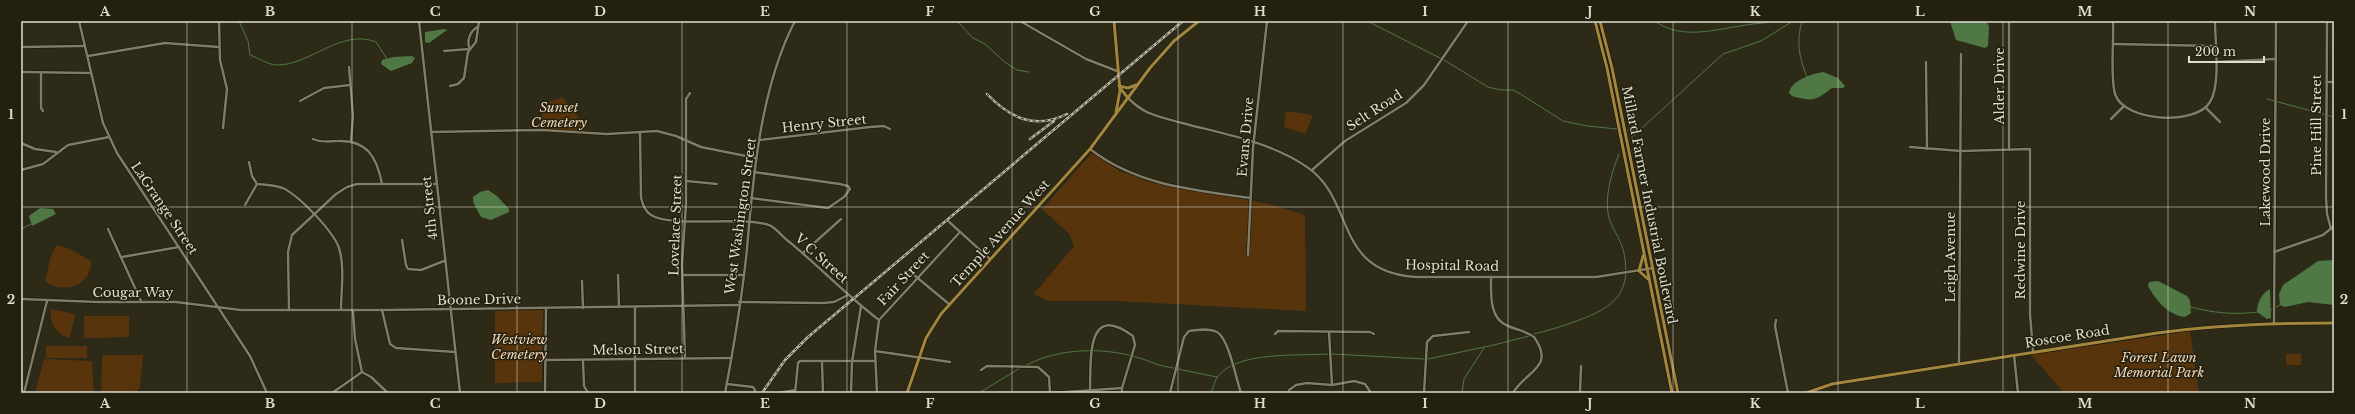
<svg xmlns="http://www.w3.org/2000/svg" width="2355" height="414" viewBox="0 0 2355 414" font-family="'Libre Baskerville',serif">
  <rect width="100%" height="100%" fill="#2d2a18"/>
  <g fill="#58340d">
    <path d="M563,97L583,123V131L539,128V120L549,102Z"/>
    <path d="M1286,111L1313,115L1305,134L1284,127Z"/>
    <path d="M1092,153L1120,171L1152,182L1273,205L1305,215L1306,311L1118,301H1047L1034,294L1074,246L1069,234L1042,209Z"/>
    <path d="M56,245L68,248L91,261C92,286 62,295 45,281L51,256Z"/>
    <path d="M51,309L75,314L70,338C56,335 49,323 51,309Z"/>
    <path d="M543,310L542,382L495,383V311Z"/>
    <path d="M84,316H129V337L84,338Z"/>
    <path d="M2190,331L2199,393H2064L2031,355Z"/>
    <rect x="46" y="346" width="41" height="12"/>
    <rect x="2286" y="354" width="15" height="11"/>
    <path d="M104,355H143L140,387L137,391L126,393L101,392L102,357Z"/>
    <path d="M44,359L92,361L94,393H35Z"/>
  </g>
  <g fill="#4f7844">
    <path d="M1950,21H1986L1989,26L1988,46L1985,48L1956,40Z"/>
    <path d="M444,29L447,30L429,43L425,42V32Z"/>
    <path d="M412,56L415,58L412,63L391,71L381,64L382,60L393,57Z"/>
    <path d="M1823,72L1838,78L1845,86L1843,88H1832C1820,97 1815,102 1800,98C1795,97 1792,97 1789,93C1791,80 1812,74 1823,72Z"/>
    <path d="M488,190L497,196L509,209V212L491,220L481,217L473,202V197L480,192Z"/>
    <path d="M40,208L53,209L56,214L32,226L29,216Z"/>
    <path d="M2334,260V305L2308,302L2285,307L2280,305L2279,294L2283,285L2318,261Z"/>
    <path d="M2158,281L2187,296L2190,300L2191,313L2185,317C2167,315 2156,300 2148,286L2149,282Z"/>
    <path d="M2270,289L2271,318L2267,319L2257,312C2257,302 2262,293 2270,289Z"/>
  </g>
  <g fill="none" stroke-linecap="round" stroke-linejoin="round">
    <g stroke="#4f7844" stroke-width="1">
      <path d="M239,21L248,41L250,55C258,58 267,64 276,65C310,66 340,28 376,42L387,59"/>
      <path d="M957,21L973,38L985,44L1006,63L1017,70L1029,72"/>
      <path d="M1367,21L1440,58"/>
      <path d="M1655,21C1681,41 1717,29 1746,25C1755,23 1764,24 1773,21"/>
      <path d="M1802,21C1796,41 1799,58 1807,77"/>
      <path d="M1444,60L1488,87L1501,90H1513L1522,95L1563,121L1587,126L1617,129"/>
      <path d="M2267,99L2334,117"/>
      <path d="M1628,130H1638"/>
      <path d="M1631,138L1723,54L1761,41L1793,21"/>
      <path d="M21,229L31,224"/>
      <path d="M2191,307C2213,313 2234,315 2258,312"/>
      <path d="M2271,310L2280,305"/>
      <path d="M1534,334C1547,331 1559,327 1571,323C1608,310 1633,298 1624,253C1621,238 1610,227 1608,213C1605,195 1612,171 1619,154"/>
      <path d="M1332,354L1424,359"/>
      <path d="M1428,359L1494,345L1529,336"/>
      <path d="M1025,366C1057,348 1102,347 1136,357C1145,359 1154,364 1163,366C1181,370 1199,373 1217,377"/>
      <path d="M979,393L1020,368"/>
      <path d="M1211,393C1213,388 1215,380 1218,376C1238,351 1299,356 1328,354"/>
      <path d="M1462,393L1464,379L1484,348"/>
    </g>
    <defs>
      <g id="minor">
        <path d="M79,21L103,123L117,153L250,356L267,393"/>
        <path d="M219,21L220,60L227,89L223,128"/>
        <path d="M419,21L460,393"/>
        <path d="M1020,21L1086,59L1117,71"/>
        <path d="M2009,21V150"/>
        <path d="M2113,21C2114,41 2110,76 2115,94C2124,122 2196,126 2210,102C2221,84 2215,42 2215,21"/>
        <path d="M2327,21L2326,197L2327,214L2331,229"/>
        <path d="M2114,44L2215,46"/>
        <path d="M21,47L85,46"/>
        <path d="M470,49C466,41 470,32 477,27"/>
        <path d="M444,51L469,49"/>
        <path d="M88,56L165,43L219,47"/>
        <path d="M1926,62L1927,149"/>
        <path d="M2215,62L2275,59"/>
        <path d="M349,67L353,116L351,141"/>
        <path d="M21,72L91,73"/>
        <path d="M41,73V108L43,111"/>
        <path d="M2327,82H2334"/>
        <path d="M450,86L458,84L464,78L468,52L476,42L479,21"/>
        <path d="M1128,98C1146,116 1158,116 1182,123C1224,134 1271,142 1307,167C1356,200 1333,272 1416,277H1596L1653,268"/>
        <path d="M300,101L324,88L350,85"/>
        <path d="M2206,108L2220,122"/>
        <path d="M2111,119L2123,107"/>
        <path d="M431,132L542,130L607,134L657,131L676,136L701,147L756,158"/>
        <path d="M640,132L641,198C643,205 645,211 651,215C671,228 740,216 769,225C775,227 782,236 787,240C819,266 846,295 879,320"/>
        <path d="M313,139C321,143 329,141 338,141C367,140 377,157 382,184"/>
        <path d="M760,140L870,127L884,126L890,129"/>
        <path d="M21,143L35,149L56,152"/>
        <path d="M1910,147L1961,151L2030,149V314L2033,351"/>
        <path d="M1090,149C1136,185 1193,190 1250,198"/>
        <path d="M249,162L252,176L257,184C266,185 277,185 285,189C301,198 333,231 339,248C345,267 341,291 341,310"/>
        <path d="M21,170L43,164L68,145L109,137"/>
        <path d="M1312,170L1345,141L1406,103L1424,85L1468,21"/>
        <path d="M687,181L717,184"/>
        <path d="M751,198L828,208L844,197L850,189L848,186L840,184L754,172"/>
        <path d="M245,205L257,184"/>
        <path d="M947,220L990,259"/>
        <path d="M108,229L141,301"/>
        <path d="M402,240L406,265L408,269L421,270L444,261"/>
        <path d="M2274,252L2323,235L2334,226"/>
        <path d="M803,253L841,219"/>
        <path d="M1248,255L1253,148L1267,21"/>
        <path d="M122,257L179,247"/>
        <path d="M908,270L949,304"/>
        <path d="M618,275L619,307"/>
        <path d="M683,275H743"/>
        <path d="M1491,277C1491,294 1489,319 1508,326C1517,330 1526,331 1534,337C1556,368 1525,371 1513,393"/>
        <path d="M582,281L583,308"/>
        <path d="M21,299L98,302H176L241,310H382L738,305"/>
        <path d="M739,302L823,303L834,302L848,295"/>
        <path d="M635,308V393"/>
        <path d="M289,310L288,252L292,235L336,194L347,187L357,184H437"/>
        <path d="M353,310L355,339L362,372L371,377L388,393"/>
        <path d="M382,310L390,344L396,348L455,352"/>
        <path d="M1776,320L1775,326L1788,393"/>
        <path d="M2274,323L2276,21"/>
        <path d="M1329,332L1332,385"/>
        <path d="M1275,334L1278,331L1370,332L1374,334"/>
        <path d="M875,351L950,362"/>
        <path d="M2014,355L2018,393"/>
        <path d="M685,358L682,264L686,204V99L690,93"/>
        <path d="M545,360L731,358"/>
        <path d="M583,361L584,386L588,393"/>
        <path d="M822,362L823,393"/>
        <path d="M1959,364L1961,54"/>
        <path d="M981,370L987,366L1038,367L1049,377L1050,393"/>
        <path d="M727,384L753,387L755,390L754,393"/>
        <path d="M1090,390C1091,360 1086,301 1133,336L1135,345L1122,388V393"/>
        <path d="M1289,390L1296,385L1307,383L1332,385L1354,381L1365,384L1371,393"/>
        <path d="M24,393L47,301"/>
        <path d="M332,393L362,372"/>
        <path d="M545,393L546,308"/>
        <path d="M725,393C734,346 742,297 747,249C753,176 761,86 795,21"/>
        <path d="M778,393L795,390"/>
        <path d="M795,393L798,363L800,361H875"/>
        <path d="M851,393L852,362L861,306"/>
        <path d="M877,393L875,351L879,320L960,232"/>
        <path d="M1052,393L1122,388"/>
        <path d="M1170,393L1184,337L1189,331C1198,330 1209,328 1217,332C1229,339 1236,379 1241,393"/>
        <path d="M1424,393L1427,342L1433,336L1469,332"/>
        <path d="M1580,393L1581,366"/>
      </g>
      <g id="major">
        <path d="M1114,21L1120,91L1116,112"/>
        <path d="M1595,21L1607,68L1672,393"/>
        <path d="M1600,21L1612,68L1678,393"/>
        <path d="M1119,86L1128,88L1136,85"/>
        <path d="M1120,88L1128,98"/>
        <path d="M1643,256L1639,271L1648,279"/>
        <path d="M907,393L926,338L941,314L1090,149L1150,68L1174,41L1199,21"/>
        <path d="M1806,393L1832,384L2157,333C2216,325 2275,323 2334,323"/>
      </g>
    </defs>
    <use href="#minor" stroke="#151303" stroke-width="3.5"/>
    <use href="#major" stroke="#151303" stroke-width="4"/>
    <use href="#minor" stroke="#7f7c67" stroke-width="2.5"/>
    <use href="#major" stroke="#a2853f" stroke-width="3"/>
    <defs>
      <g id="rail">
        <path d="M987,94C1010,118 1035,130 1067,114"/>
        <path d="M1030,139L1054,121"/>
        <path d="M762,393L785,360L808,337L1183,21"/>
      </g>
    </defs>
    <use href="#rail" stroke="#b7b6a8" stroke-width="2.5"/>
    <use href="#rail" stroke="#23210e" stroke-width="1" stroke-dasharray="3" stroke-linecap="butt"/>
  </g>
  <path fill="none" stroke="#deddd1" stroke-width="1" stroke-opacity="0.55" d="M187,21V393M352,21V393M517,21V393M682,21V393M847,21V393M1012,21V393M1178,21V393M1343,21V393M1508,21V393M1673,21V393M1838,21V393M2003,21V393M2168,21V393M21,207H2334"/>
  <g text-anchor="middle" stroke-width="3" stroke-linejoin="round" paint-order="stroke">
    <g font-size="13" fill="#deddd1" stroke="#23210e">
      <text transform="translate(1999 86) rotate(-90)" y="5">Alder Drive</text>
      <text transform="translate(1374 110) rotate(-33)" y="5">Selt Road</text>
      <text transform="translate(824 123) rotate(-6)" y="5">Henry Street</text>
      <text transform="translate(2316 125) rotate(-90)" y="5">Pine Hill Street</text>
      <text transform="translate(1245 137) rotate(-85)" y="5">Evans Drive</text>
      <text transform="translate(2265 172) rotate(-90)" y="5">Lakewood Drive</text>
      <text transform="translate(1650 205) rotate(79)" y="5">Millard Farmer Industrial Boulevard</text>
      <text transform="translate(165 208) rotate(56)" y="5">LaGrange Street</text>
      <text transform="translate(429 208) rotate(-96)" y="5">4th Street</text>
      <text transform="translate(740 216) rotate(-82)" y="5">West Washington Street</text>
      <text transform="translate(675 225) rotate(-88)" y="5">Lovelace Street</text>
      <text transform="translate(1000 233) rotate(-48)" y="5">Temple Avenue West</text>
      <text transform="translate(2020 250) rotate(-90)" y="5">Redwine Drive</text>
      <text transform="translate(1950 257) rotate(-90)" y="5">Leigh Avenue</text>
      <text transform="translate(822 258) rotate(42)" y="5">V C Street</text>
      <text transform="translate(1452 265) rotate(1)" y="5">Hospital Road</text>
      <text transform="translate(903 278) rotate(-47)" y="5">Fair Street</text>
      <text x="133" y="297">Cougar Way</text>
      <text transform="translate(479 299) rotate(-1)" y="5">Boone Drive</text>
      <text transform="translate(2067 336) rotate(-9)" y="5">Roscoe Road</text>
      <text transform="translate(638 349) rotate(-1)" y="5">Melson Street</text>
    </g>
    <g font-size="13" font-style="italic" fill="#f4d7bc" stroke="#23210e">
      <text x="559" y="112">Sunset<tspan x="559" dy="15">Cemetery</tspan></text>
      <text x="519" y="344">Westview<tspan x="519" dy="15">Cemetery</tspan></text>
      <text x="2159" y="362">Forest Lawn<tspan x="2159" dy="15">Memorial Park</tspan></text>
    </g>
  </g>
  <rect width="2355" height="414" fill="none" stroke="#23210e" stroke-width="44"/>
  <path d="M2189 56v6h75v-6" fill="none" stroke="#deddd1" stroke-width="2"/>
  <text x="2195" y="56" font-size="12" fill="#deddd1" stroke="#23210e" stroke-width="3" paint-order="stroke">200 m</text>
  <rect x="22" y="22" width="2311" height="370" fill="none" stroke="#deddd1" stroke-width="1.5"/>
  <g font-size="13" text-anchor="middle" font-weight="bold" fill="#deddd1">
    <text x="105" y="16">A</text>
    <text x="270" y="16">B</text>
    <text x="435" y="16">C</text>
    <text x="600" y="16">D</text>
    <text x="765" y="16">E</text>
    <text x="930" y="16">F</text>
    <text x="1095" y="16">G</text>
    <text x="1260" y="16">H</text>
    <text x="1425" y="16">I</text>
    <text x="1590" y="16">J</text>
    <text x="1755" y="16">K</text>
    <text x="1920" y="16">L</text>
    <text x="2085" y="16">M</text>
    <text x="2250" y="16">N</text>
    <text x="11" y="119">1</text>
    <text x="2344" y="119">1</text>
    <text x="11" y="304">2</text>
    <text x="2344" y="304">2</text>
    <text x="105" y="408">A</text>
    <text x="270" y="408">B</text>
    <text x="435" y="408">C</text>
    <text x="600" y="408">D</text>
    <text x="765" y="408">E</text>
    <text x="930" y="408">F</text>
    <text x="1095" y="408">G</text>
    <text x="1260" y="408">H</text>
    <text x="1425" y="408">I</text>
    <text x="1590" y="408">J</text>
    <text x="1755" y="408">K</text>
    <text x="1920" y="408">L</text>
    <text x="2085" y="408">M</text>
    <text x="2250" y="408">N</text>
  </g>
</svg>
